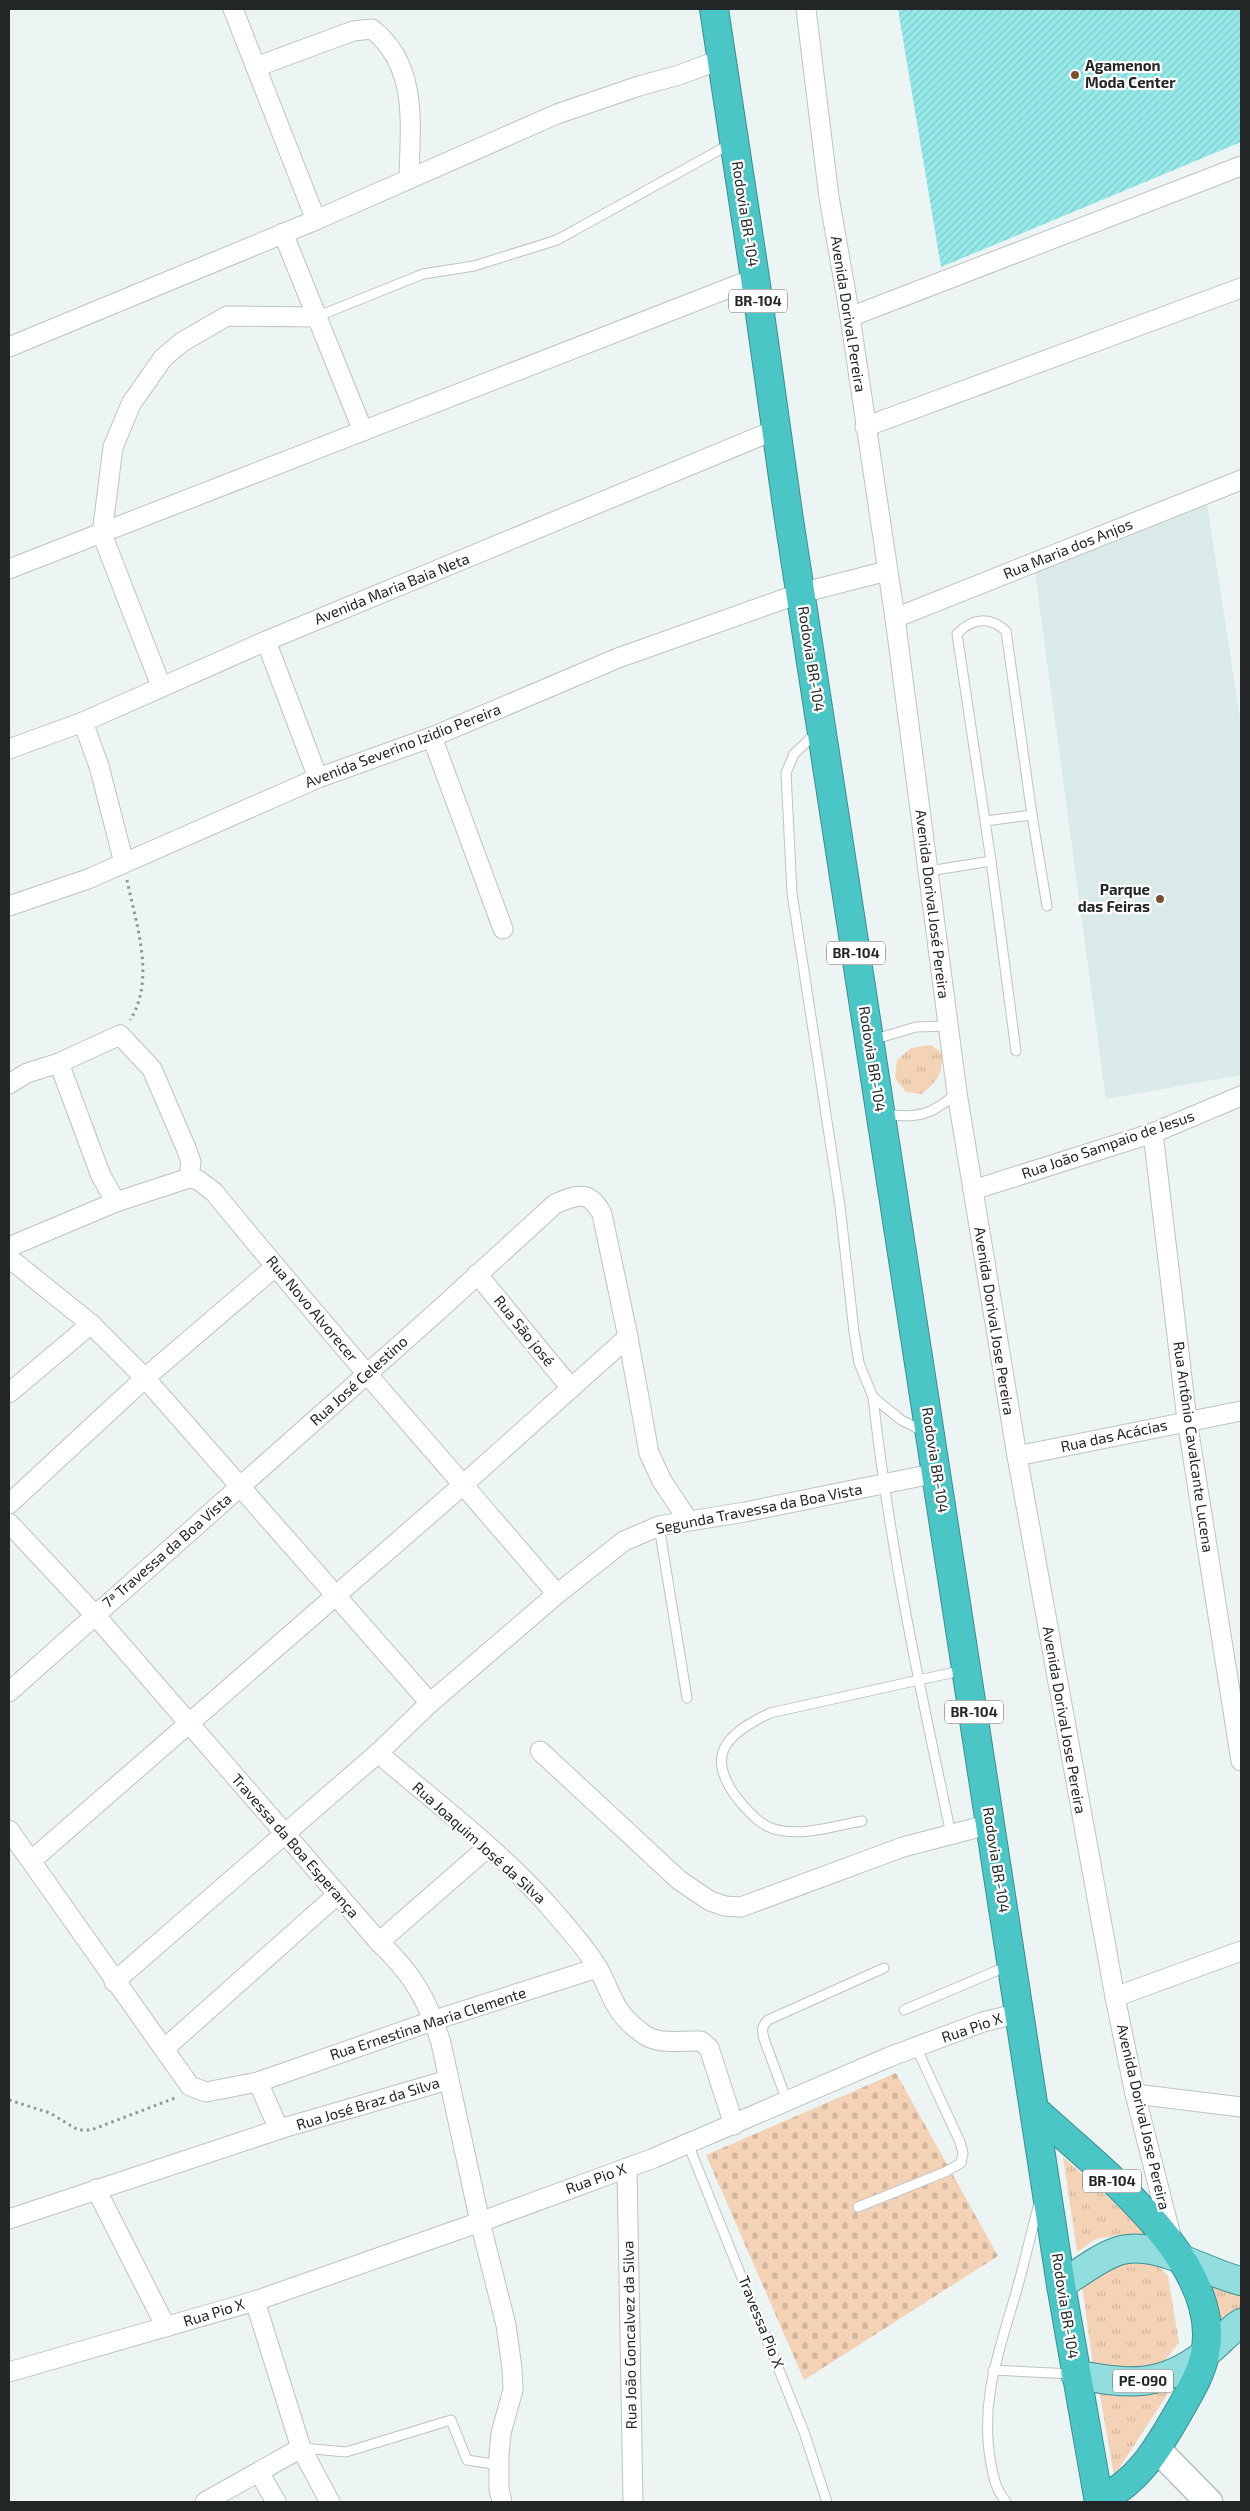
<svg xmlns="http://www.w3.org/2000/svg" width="1250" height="2511" viewBox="0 0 1250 2511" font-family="'Exo 2',sans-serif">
  <defs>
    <pattern id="grass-tufts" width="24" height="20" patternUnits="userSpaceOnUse" patternTransform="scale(1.25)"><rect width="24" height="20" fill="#f3d2b6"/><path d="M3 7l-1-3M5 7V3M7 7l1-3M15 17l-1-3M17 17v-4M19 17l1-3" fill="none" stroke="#d0b49c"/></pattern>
    <pattern id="cemetery-stones" width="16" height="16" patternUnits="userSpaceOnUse" patternTransform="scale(1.25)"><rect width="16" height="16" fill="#f3d2b6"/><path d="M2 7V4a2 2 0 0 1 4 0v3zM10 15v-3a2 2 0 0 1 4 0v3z" fill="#d0b49c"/></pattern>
    <pattern id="building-hatch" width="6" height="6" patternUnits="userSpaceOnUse" patternTransform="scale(1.25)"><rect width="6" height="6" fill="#95eae9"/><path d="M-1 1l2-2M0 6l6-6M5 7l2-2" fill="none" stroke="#80c9c8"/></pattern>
  </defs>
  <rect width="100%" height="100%" fill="#ecf4f4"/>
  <path fill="#d9eae9" d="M1207,505L1241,724V1075L1106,1099L1035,572Z"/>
  <g fill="url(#grass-tufts)">
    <path d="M931,1045L942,1053C943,1074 937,1081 922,1094L906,1092L895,1078L897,1060L911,1048Z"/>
    <path d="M1063,2157L1160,2244L1144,2242L1125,2234L1096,2239L1077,2252Z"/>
    <path d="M1139,2258L1157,2265L1168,2276L1179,2343L1161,2365L1140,2375L1093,2366L1081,2277Z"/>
    <path d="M1197,2273L1241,2287V2315L1218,2333Z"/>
    <path d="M1180,2375L1114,2476L1099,2389Z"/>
  </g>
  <path fill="url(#cemetery-stones)" d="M896,2073L998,2256L804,2380L706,2155Z"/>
  <path fill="url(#building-hatch)" d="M898,9H1241V142L941,267Z"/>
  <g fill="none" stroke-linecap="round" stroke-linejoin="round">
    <defs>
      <g id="lane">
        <path d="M316,317L423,274L474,266L557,240L732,143"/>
        <path d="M817,732L794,754L786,773L792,893L840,1206L854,1332L859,1363L873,1397L901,1420L925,1432"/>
        <path d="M1032,815L1047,906"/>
        <path d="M991,861L1016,1051"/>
        <path d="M929,871L991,861L957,634C972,618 990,616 1006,631L1032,815L985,821"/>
        <path d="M872,1040L916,1027L947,1026"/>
        <path d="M884,1114C916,1119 933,1115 956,1093"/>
        <path d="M873,1397C889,1544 920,1689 951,1834"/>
        <path d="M659,1526L687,1698"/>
        <path d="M862,1821C834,1826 802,1837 774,1829C760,1825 750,1813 741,1803C703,1757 724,1735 770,1713L964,1670"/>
        <path d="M904,2010L1010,1965"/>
        <path d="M787,2101L764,2039C762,2030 761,2027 768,2020L884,1968"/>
        <path d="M688,2144L804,2432L827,2502"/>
        <path d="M858,2207L945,2172L961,2163L963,2153L960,2142L916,2047"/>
        <path d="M993,2370L1073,2374"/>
        <path d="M302,2448L346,2452L451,2420L467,2460L499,2465"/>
        <path d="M1006,2502C996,2490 994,2479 991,2464C979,2400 1000,2349 1017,2289C1025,2261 1031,2232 1039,2204"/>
      </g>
      <g id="street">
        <path d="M233,9L316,220"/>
        <path d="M806,9L829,197L850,317L895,618L957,1093L1017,1456L1115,1997L1135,2094L1172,2240"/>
        <path d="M256,67L353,31L372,29C419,66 410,126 409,179"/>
        <path d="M283,233L363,431"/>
        <path d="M850,317L1241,166"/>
        <path d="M9,347L316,220L557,114L639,86L679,75L722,59"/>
        <path d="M865,427L1241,288"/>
        <path d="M9,569L755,278"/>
        <path d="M895,618L1241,480"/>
        <path d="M266,641L318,778"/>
        <path d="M161,686L102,534L113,447L131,404L163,358L182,342L227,316L315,317"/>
        <path d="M83,722L99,766L124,863"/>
        <path d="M432,737L503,929"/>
        <path d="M9,749L83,722L266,641L775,430"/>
        <path d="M9,906L88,879L318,778L432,737L618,658L801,593L887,571"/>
        <path d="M59,1063L120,1035L152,1069L186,1148L191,1162L189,1178"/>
        <path d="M9,1084L27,1073L59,1063L101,1176L116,1202"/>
        <path d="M1153,1133L1187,1420L1241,1761"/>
        <path d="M973,1190L1153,1133L1241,1096"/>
        <path d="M9,1247L116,1202L189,1178L198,1180L214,1192C325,1329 443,1460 557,1594"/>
        <path d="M9,1258L91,1324L145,1378L430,1703"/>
        <path d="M477,1274L571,1388"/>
        <path d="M9,1393L91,1324"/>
        <path d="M1017,1456L1241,1411"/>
        <path d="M9,1504L145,1378L276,1266"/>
        <path d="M9,1523L95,1615L379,1942C412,1973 428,2000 441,2043L480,2222L506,2325L512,2368L513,2390L501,2433L499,2455V2489L502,2502"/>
        <path d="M9,1692L439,1310L555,1204C577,1194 590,1190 602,1214L628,1337L649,1453L662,1481L688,1520"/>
        <path d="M540,1751L679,1880L710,1901L725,1906L741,1907L903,1847L991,1824"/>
        <path d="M378,1753C435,1802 498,1849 548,1905C565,1925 585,1946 598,1968C613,1996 613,2012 642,2033C658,2046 681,2040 701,2041L709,2048L734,2125"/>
        <path d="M9,1830L190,2086L206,2092L258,2082L435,2020L597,1968"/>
        <path d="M32,1860L464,1484L628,1337"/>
        <path d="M379,1942L488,1847"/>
        <path d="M114,1982L378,1753L430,1703L557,1594L624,1541L659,1526L745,1512L937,1473"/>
        <path d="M1115,1997L1241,1951"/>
        <path d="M164,2049L338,1894"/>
        <path d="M258,2082L277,2125L283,2128L448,2080"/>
        <path d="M1135,2094L1241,2107"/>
        <path d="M627,2168L633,2502"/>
        <path d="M96,2189L166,2327"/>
        <path d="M9,2219L283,2128"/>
        <path d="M255,2301L301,2448L330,2502"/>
        <path d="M9,2372L255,2301L480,2222L654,2158L889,2057L983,2022L1019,2013"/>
        <path d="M259,2472L276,2502"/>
        <path d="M205,2502L301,2448"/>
      </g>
      <path id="secondary" d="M1157,2449L1209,2502"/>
      <g id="primary">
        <path d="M1061,2285C1079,2273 1098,2258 1118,2251C1156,2239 1205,2273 1241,2281"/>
        <path d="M1075,2374C1127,2385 1162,2388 1206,2353C1219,2344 1228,2331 1241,2323"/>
      </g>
      <g id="highway">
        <path d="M714,9L755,278L788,513L1061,2285L1099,2502"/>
        <path d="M1035,2110C1095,2166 1225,2261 1205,2354C1201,2375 1188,2395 1178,2413C1156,2451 1139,2481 1099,2501"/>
      </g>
    </defs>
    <use href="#lane" stroke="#bcc3c3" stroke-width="11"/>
    <use href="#street" stroke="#bcc3c3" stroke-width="21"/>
    <use href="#secondary" stroke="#bcc3c3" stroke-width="29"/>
    <use href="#primary" stroke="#3c8e8e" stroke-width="30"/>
    <use href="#highway" stroke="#3c8e8e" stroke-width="30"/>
    <g stroke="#909696" stroke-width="3" stroke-dasharray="2.5 4" stroke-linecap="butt">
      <path d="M127,880C136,924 156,980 130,1020"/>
      <path d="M9,2100L50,2113L78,2130H91L175,2098"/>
    </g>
    <use href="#lane" stroke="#fff" stroke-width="9"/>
    <use href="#street" stroke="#fff" stroke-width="19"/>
    <use href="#secondary" stroke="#fff" stroke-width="26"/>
    <use href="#primary" stroke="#92dddd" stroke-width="28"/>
    <use href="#highway" stroke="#4ac6c6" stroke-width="28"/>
  </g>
  <g fill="#77522d" stroke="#fff" stroke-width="2">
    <circle cx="1075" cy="75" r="5"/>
    <circle cx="1160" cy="899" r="5"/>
  </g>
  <g text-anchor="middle" stroke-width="4.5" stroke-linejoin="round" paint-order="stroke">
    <g fill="#fff" stroke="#656767" stroke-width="1">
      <rect x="729" y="289.5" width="58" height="23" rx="4"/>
      <rect x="827" y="941.5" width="58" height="23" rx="4"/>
      <rect x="945" y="1700.5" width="58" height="23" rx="4"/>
      <rect x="1083" y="2169.5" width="58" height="23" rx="4"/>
      <rect x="1113" y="2369.5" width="60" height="23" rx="4"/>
    </g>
    <g font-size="14" font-weight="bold" fill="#232626">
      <text x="758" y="306">BR-104</text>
      <text x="856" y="958">BR-104</text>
      <text x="974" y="1717">BR-104</text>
      <text x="1112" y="2186">BR-104</text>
      <text x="1143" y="2386">PE-090</text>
    </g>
    <g font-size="15" font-weight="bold" fill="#232626" stroke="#fff" text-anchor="start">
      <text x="1085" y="71">Agamenon<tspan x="1085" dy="17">Moda Center</tspan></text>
      <text x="1150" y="895" text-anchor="end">Parque<tspan x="1150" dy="17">das Feiras</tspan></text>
    </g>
    <g font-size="15" fill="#232626" stroke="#fff">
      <text transform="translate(745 214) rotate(81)" y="5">Rodovia BR-104</text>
      <text transform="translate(848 314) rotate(81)" y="5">Avenida Dorival Pereira</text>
      <text transform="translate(1068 549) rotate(-22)" y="5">Rua Maria dos Anjos</text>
      <text transform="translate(392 589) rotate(-22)" y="5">Avenida Maria Baia Neta</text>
      <text transform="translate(811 659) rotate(81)" y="5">Rodovia BR-104</text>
      <text transform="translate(403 746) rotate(-21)" y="5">Avenida Severino Izidio Pereira</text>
      <text transform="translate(932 904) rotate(83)" y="5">Avenida Dorival José Pereira</text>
      <text transform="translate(872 1059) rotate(81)" y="5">Rodovia BR-104</text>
      <text transform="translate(1108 1145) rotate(-19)" y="5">Rua João Sampaio de Jesus</text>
      <text transform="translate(312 1309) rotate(50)" y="5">Rua Novo Alvorecer</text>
      <text transform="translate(994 1321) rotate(81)" y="5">Avenida Dorival Jose Pereira</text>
      <text transform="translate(524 1331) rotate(51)" y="5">Rua São josé</text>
      <text transform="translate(359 1381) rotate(-42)" y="5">Rua José Celestino</text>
      <text transform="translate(1114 1436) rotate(-12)" y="5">Rua das Acácias</text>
      <text transform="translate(1193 1447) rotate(82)" y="5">Rua Antônio Cavalcante Lucena</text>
      <text transform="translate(935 1460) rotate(81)" y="5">Rodovia BR-104</text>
      <text transform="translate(759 1509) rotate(-11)" y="5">Segunda Travessa da Boa Vista</text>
      <text transform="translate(167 1551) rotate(-41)" y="5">7ª Travessa da Boa Vista</text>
      <text transform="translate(1064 1720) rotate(80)" y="5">Avenida Dorival Jose Pereira</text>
      <text transform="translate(479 1843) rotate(42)" y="5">Rua Joaquim José da Silva</text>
      <text transform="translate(295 1846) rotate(49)" y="5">Travessa da Boa Esperança</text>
      <text transform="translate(996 1860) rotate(81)" y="5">Rodovia BR-104</text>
      <text transform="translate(428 2024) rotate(-18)" y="5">Rua Ernestina Maria Clemente</text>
      <text transform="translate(972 2028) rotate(-19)" y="5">Rua Pio X</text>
      <text transform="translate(368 2104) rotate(-17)" y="5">Rua José Braz da Silva</text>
      <text transform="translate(1143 2117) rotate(77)" y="5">Avenida Dorival Jose Pereira</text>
      <text transform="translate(596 2179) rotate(-20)" y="5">Rua Pio X</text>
      <text transform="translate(1065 2306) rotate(81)" y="5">Rodovia BR-104</text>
      <text transform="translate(214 2313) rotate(-17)" y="5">Rua Pio X</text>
      <text transform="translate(761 2322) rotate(68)" y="5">Travessa Pio X</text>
      <text transform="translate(630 2335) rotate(-91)" y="5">Rua João Goncalvez da Silva</text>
    </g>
  </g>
  <rect width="1250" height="2511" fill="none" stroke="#232626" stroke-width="20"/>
</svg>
